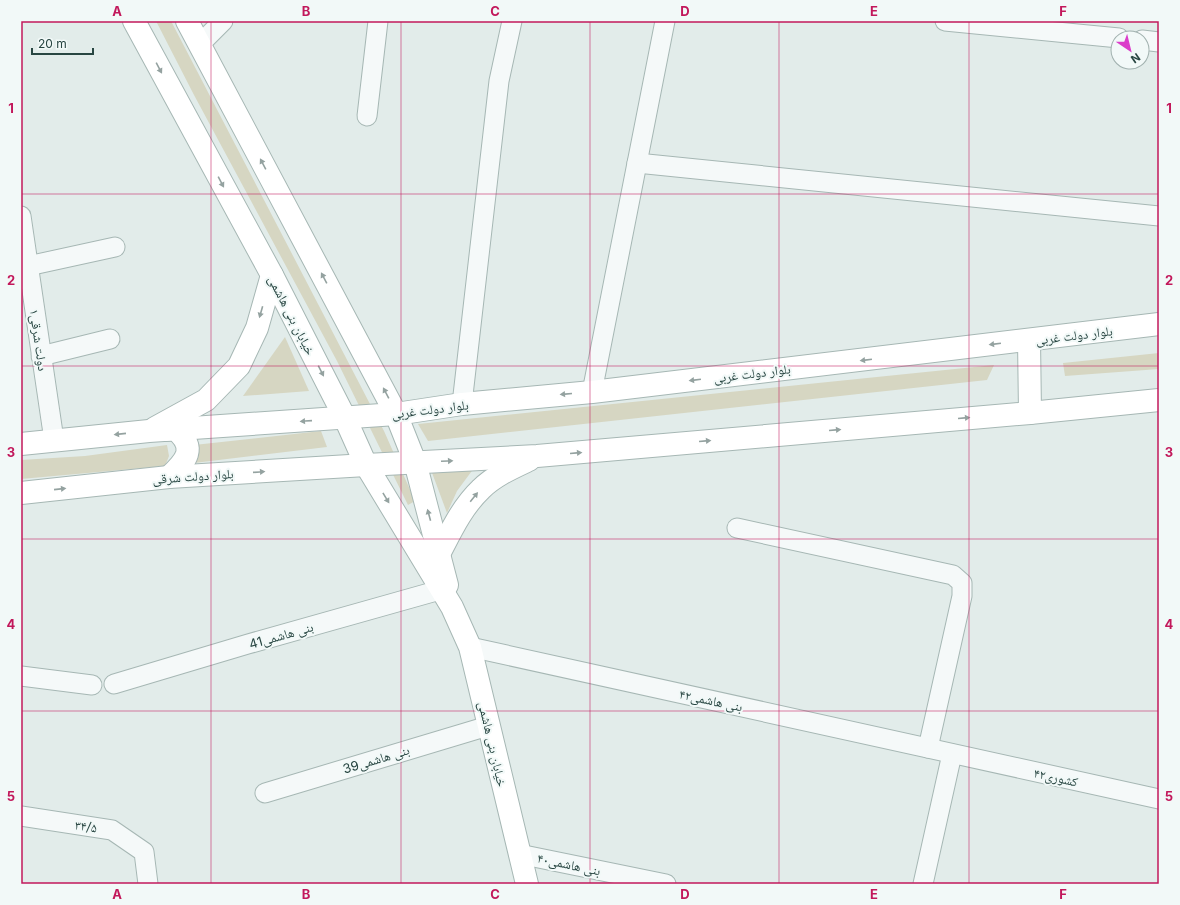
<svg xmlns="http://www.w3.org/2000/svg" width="1180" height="905" viewBox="0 0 1180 905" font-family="Inter,'Noto Naskh Arabic',sans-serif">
  <rect width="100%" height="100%" fill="#e2ecea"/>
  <g fill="#d6d6c2">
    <path d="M156,21H171L384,431L415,501L408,505L337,361L194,95Z"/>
    <path d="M285,337L309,391L243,396Z"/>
    <path d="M1159,353V369L1065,376L1063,363Z"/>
    <path d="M994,365L987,380L428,441L418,424Z"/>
    <path d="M321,431L327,447L194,463V445Z"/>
    <path d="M167,445L169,456L165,466L21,479V460L85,456Z"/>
    <path d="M474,468L457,491L447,513L431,470Z"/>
  </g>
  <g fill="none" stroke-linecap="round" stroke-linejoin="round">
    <defs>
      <g id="minor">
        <path d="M945,21L1119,38"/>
        <path d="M1142,40L1159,42"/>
        <path d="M199,45L223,21"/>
        <path d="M367,116L378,21"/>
        <path d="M637,163L1159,216"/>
        <path d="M21,216L54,440"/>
        <path d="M21,266H28L115,247"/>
        <path d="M41,356L110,339"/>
        <path d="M592,392L665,21"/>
        <path d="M462,404L499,81L512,21"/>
        <path d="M737,528L953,575L962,583V596L928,748"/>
        <path d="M470,647L1159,799"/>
        <path d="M21,676L92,685"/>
        <path d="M114,684L248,644L447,588"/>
        <path d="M265,793L488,726"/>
        <path d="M21,816L112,830L144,852L148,884"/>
        <path d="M519,854L666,884"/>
        <path d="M923,884L952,754"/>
      </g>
      <g id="secondary">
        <path d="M134,21L272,275L345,418L366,465L452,607L470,647L527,884"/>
        <path d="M187,21L396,414L415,462L447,585"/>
        <path d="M1029,340L1030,413"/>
        <path d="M155,428L206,400L239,366L257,328L272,275"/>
        <path d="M164,430L175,429C198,448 186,461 169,477"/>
        <path d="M21,444L149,431L396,414L462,404L592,392L1159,324"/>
        <path d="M21,493L169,477L366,465L537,456L1030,413L1159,400"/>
        <path d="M439,554C451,531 462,507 481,489C494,476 512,468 529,460"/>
      </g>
    </defs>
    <use href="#minor" stroke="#a6b7b4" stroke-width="21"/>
    <use href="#secondary" stroke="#a6b7b4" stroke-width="24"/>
    <use href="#minor" stroke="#f5f9f9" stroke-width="19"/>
    <use href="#secondary" stroke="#fff" stroke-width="22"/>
  </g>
  <defs><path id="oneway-solid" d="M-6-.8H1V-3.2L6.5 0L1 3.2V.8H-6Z"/></defs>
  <g fill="#94a2a0">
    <use href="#oneway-solid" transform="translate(159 68) rotate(62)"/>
    <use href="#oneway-solid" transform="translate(263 164) rotate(-118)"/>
    <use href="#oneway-solid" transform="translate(221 182) rotate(62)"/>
    <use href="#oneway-solid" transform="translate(324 278) rotate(-118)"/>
    <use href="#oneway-solid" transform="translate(261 312) rotate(106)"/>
    <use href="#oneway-solid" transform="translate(995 344) rotate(173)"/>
    <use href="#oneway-solid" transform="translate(866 360) rotate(173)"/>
    <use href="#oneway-solid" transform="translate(321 371) rotate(63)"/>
    <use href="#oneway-solid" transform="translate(695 380) rotate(173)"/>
    <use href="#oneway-solid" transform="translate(386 393) rotate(-118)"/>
    <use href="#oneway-solid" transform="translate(566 394) rotate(175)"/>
    <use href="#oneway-solid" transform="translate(964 418) rotate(-5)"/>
    <use href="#oneway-solid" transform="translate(306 421) rotate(176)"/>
    <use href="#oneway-solid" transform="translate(835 430) rotate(-5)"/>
    <use href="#oneway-solid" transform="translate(120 434) rotate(174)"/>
    <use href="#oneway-solid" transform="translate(705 441) rotate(-5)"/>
    <use href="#oneway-solid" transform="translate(576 453) rotate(-5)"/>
    <use href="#oneway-solid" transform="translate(447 461) rotate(-3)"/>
    <use href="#oneway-solid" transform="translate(259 472) rotate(-4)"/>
    <use href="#oneway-solid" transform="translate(60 489) rotate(-6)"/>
    <use href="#oneway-solid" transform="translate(474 497) rotate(-51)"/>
    <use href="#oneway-solid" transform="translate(386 498) rotate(59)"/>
    <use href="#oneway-solid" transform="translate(429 515) rotate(-105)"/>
  </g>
  <path fill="none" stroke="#c2185b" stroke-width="1" stroke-opacity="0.55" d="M211,21V884M401,21V884M590,21V884M779,21V884M969,21V884M21,194H1159M21,366H1159M21,539H1159M21,711H1159"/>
  <g text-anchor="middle" stroke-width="4" stroke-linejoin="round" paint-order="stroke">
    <g font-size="13" fill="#284642" stroke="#f2f9f8">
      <text transform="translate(292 315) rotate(63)" y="5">خیابان بنی هاشمی</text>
      <text transform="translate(1074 335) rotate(-7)" y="5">بلوار دولت غربی</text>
      <text transform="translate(39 340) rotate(82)" y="5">۱دولت شرقی</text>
      <text transform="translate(752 373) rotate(-7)" y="5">بلوار دولت غربی</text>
      <text transform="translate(430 409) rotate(-7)" y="5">بلوار دولت غربی</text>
      <text transform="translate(193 476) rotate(-4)" y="5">بلوار دولت شرقی</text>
      <text transform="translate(281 635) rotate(-16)" y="5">بنی هاشمی41</text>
      <text transform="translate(711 700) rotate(12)" y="5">بنی هاشمی۴۲</text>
      <text transform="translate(493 744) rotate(77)" y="5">خیابان بنی هاشمی</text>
      <text transform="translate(376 759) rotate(-17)" y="5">بنی هاشمی39</text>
      <text transform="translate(1056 777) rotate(12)" y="5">کشوری۴۲</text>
      <text transform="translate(86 826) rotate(9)" y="5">۳۴/۵</text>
      <text transform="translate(569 864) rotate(12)" y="5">بنی هاشمی۴۰</text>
    </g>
  </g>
  <rect width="1180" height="905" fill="none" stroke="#f2f9f8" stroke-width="44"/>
  <g transform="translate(1130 50) rotate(145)"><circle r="19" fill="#f2f9f8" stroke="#a1b1af"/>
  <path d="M0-3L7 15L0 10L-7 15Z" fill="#db3dca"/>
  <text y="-6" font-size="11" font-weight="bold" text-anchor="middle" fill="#284642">N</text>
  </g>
  <path d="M32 48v6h61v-6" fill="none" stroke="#284642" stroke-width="2"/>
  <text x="38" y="48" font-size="12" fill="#284642" stroke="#f2f9f8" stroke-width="3" paint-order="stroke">20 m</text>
  <rect x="22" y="22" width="1136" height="861" fill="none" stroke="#c2185b" stroke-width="1.5"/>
  <g font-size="13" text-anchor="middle" font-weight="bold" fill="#c2185b">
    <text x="117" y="16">A</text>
    <text x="306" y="16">B</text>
    <text x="495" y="16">C</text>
    <text x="685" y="16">D</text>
    <text x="874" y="16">E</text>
    <text x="1063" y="16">F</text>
    <text x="11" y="113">1</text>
    <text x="1169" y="113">1</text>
    <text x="11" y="285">2</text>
    <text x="1169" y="285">2</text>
    <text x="11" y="457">3</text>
    <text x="1169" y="457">3</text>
    <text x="11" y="629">4</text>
    <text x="1169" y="629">4</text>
    <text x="11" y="801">5</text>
    <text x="1169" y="801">5</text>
    <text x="117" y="899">A</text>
    <text x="306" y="899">B</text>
    <text x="495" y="899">C</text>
    <text x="685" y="899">D</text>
    <text x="874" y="899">E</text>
    <text x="1063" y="899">F</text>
  </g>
</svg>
